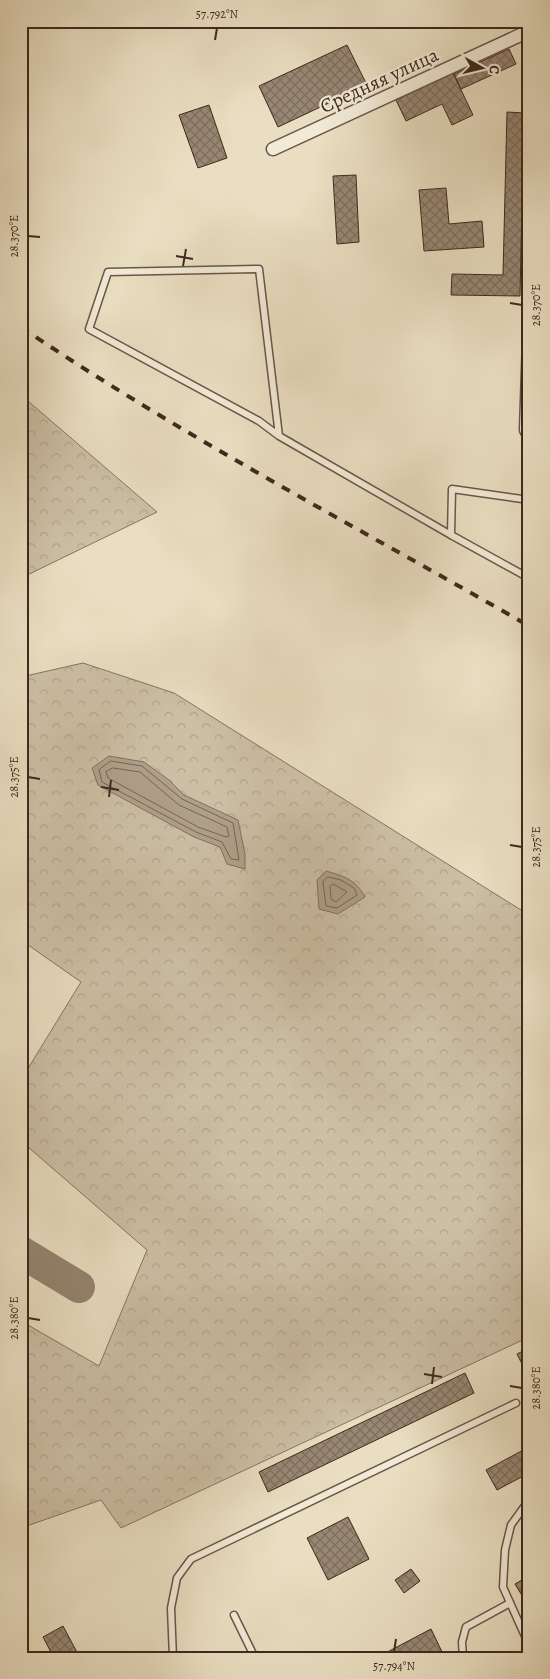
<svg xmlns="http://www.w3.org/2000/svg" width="550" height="1679" viewBox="0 0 550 1679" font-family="Alegreya,serif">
  <defs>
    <pattern id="forest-crowns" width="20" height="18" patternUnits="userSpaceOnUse" patternTransform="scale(1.25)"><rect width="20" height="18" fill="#ccbfa5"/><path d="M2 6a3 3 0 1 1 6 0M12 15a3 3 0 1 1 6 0" fill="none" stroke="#b0a48e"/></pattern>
    <pattern id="building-cross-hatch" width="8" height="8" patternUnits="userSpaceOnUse" patternTransform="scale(1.25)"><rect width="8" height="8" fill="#978773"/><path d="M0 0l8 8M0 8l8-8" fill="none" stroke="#7d6e5e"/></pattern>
  </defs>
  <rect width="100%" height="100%" fill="#e9dec1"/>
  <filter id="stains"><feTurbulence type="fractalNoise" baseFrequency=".004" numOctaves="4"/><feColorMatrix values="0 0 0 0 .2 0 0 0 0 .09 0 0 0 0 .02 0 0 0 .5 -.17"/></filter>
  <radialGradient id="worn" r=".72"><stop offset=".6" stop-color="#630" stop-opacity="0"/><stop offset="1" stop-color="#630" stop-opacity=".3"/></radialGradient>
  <g fill="url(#forest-crowns)" stroke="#867462">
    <path d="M21,395L157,512L21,578Z"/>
    <path d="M83,663L174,693L529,915V1337L121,1528L101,1500L21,1528V1321L99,1366L147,1250L21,1141V1080L81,982L21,940V677Z"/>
  </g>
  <g fill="#afa08a" stroke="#82705f">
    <path d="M109,756L144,762L169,780L184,795L238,820L245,854V869L227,864L220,847L194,837L98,785L92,768Z"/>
    <path d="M326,871C344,876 356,880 365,897L338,914L319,909L317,880Z"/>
  </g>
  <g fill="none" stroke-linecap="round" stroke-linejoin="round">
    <g stroke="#776454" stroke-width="1">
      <path d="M111,761L142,766L182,799L233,823L239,860L231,859L222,842L196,832L102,782L99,770Z"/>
      <path d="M113,768L140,772L179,805L227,827L229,836L226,837L198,827L108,778L106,772Z"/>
      <path d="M328,877L341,880L354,888L357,895L337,908L326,906L323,882Z"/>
      <path d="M333,884L347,892L336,902L331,899L330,887Z"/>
    </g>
    <path stroke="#948370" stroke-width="32" d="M21,1252L79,1287"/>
  </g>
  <g fill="url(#building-cross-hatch)" stroke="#3f281e">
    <path d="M347,45L367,85L278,127L259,86Z"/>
    <path d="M509,49L516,64L461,89L454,74Z"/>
    <path d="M453,73L473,115L452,125L442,104L406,121L396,100Z"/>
    <path d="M209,105L227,158L198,168L179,115Z"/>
    <path d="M507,112L524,113L520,296L451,295L452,274L503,275Z"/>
    <path d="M356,175L359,242L337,244L333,176Z"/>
    <path d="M446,188L449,224L482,221L484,247L424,251L419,190Z"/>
    <path d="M529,1348V1365L524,1368L517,1354Z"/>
    <path d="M465,1373L474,1393L268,1492L259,1472Z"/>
    <path d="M529,1447V1473L497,1490L486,1470Z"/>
    <path d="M348,1517L369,1559L328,1580L307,1538Z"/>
    <path d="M411,1569L420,1581L404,1593L395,1580Z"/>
    <path d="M529,1576V1607L515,1584Z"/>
    <path d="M63,1626L80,1658H54L43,1637Z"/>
    <path d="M431,1629L445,1658H376Z"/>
  </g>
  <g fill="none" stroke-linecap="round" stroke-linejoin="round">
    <defs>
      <g id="service">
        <path d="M279,436L259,269L108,272L89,329L259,421L279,436L451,535"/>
        <path d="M529,500L452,489L451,535L529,578"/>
        <path d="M529,1500L511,1525L505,1550L503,1587L529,1645"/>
        <path d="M234,1615L255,1658"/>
        <path d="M173,1658L171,1608L177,1578L191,1559L516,1403"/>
        <path d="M463,1658L462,1642L466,1627L510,1603"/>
      </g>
      <g id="minor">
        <path d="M273,149L529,31"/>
        <path d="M529,340L526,430L529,435"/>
      </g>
    </defs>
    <use href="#service" stroke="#6a5647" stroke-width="9"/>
    <use href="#minor" stroke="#6a5647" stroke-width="15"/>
    <use href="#service" stroke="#f1ead7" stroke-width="6"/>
    <use href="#minor" stroke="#f1ead7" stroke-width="12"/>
    <path stroke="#3f281e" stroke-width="4" stroke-dasharray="9 9" stroke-linecap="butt" d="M21,327C183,437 359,528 529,626"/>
  </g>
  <path fill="none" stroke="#3f281e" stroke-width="2" d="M215,40L217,28M28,236L40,237M176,256L193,259M183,266L186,249M510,303L522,305M28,777L40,779M101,787L119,790M109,797L111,780M510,845L522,847M28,1318L40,1320M424,1374L442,1377M432,1384L434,1367M510,1386L522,1388M394,1652L396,1639"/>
  <g text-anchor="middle" stroke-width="4.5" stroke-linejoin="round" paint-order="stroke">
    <g font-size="20" fill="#3f281e" stroke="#f1ead7">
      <text transform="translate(379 80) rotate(-25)" y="7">Средняя улица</text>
    </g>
  </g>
  <rect width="550" height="1679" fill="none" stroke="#e9dec1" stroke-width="55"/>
  <g transform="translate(482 68) rotate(98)" stroke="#f1ead7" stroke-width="4" paint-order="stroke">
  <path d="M0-4L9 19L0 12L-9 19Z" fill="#3f281e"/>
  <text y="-8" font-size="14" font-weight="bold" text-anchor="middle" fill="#3f281e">С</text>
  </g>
  <rect x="28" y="28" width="494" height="1624" fill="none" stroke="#3f281e" stroke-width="2"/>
  <g font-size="12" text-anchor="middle" fill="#3f281e">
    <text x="217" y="18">57.792°N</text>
    <text transform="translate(14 236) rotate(-90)" y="4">28.370°E</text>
    <text transform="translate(536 305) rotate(-90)" y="4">28.370°E</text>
    <text transform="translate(14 777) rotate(-90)" y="4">28.375°E</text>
    <text transform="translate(536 847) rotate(-90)" y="4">28.375°E</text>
    <text transform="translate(14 1318) rotate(-90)" y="4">28.380°E</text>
    <text transform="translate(536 1388) rotate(-90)" y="4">28.380°E</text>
    <text x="394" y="1670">57.794°N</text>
  </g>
  <rect width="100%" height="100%" filter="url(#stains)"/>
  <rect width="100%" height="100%" fill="url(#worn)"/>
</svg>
